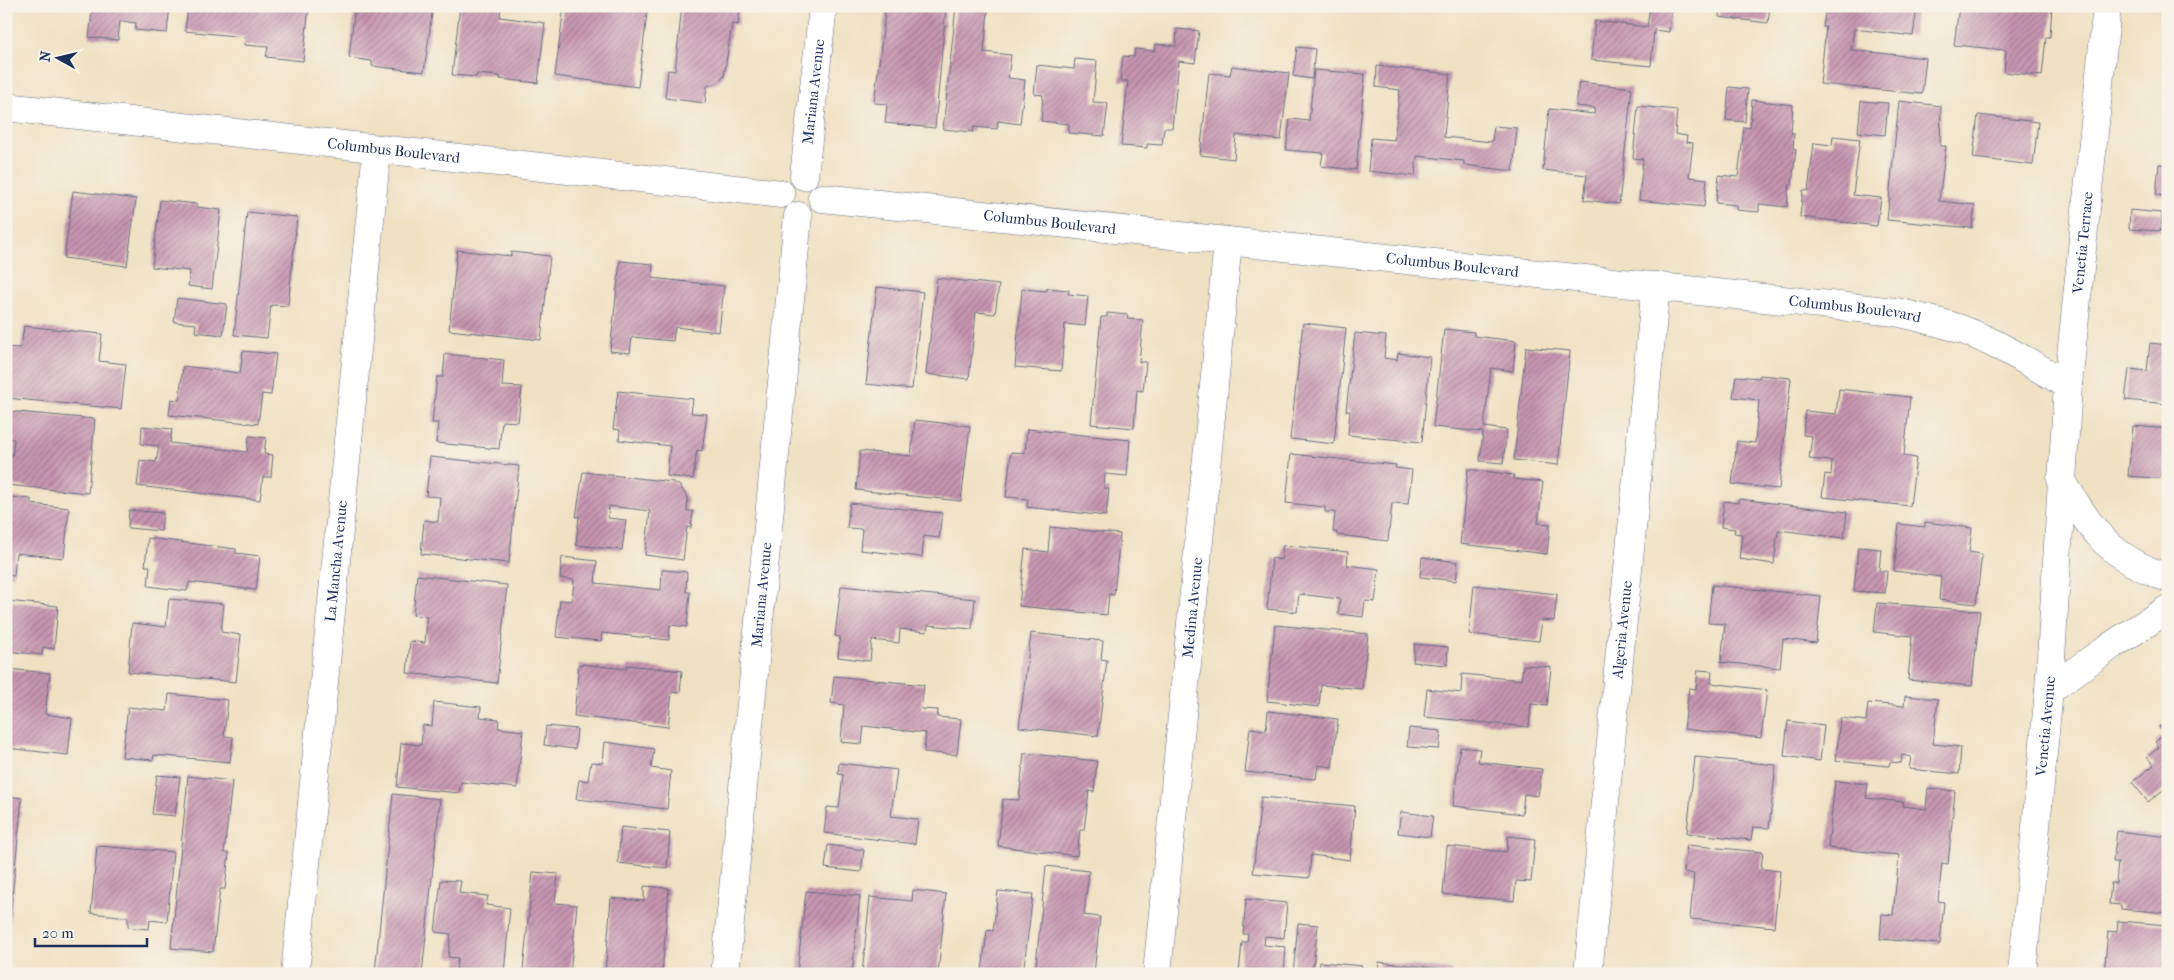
<svg xmlns="http://www.w3.org/2000/svg" width="2174" height="980" viewBox="0 0 2174 980" font-family="'IM FELL French Canon',serif">
  <defs>
    <pattern id="building-hatch" width="6" height="6" patternUnits="userSpaceOnUse" patternTransform="scale(1.25)"><rect width="6" height="6" fill="#c695b0"/><path d="M-1 1l2-2M0 6l6-6M5 7l2-2" fill="none" stroke="#a07a92"/></pattern>
  </defs>
  <rect width="100%" height="100%" fill="#f7f3e8"/>
  <filter id="ink" filterUnits="userSpaceOnUse"><feTurbulence type="fractalNoise" baseFrequency=".02" numOctaves="2"/><feDisplacementMap in="SourceGraphic" scale="10" xChannelSelector="R" yChannelSelector="G"/><feConvolveMatrix kernelMatrix="1 2 1 2 8 2 1 2 1" color-interpolation-filters="sRGB"/></filter>
  <filter id="wash" filterUnits="userSpaceOnUse"><feTurbulence type="fractalNoise" baseFrequency=".0096" numOctaves="4" result="noise"/><feDisplacementMap in="SourceGraphic" scale="20" xChannelSelector="R" yChannelSelector="G"/><feGaussianBlur stdDeviation="1.12" result="paint"/><feColorMatrix in="noise" values="0 0 0 0 0 0 0 0 0 0 0 0 0 0 0 0 0 1.4 0 .05"/><feComposite in="paint" operator="in"/></filter>
  <g filter="url(#wash)">
    <rect width="100%" height="100%" fill="#f0e1c3"/>
    <g id="blocks">
      <g fill="url(#building-hatch)">
        <path d="M93,6H170L167,33L135,30L136,23L120,21L118,40L89,37Z"/>
        <path d="M188,6H309L303,61L266,57L268,47L244,45L245,37L185,31Z"/>
        <path d="M355,6H433L424,72L372,66V61L349,58Z"/>
        <path d="M460,6H501L500,17L545,23L538,83L500,79V76L477,74L476,77L452,75Z"/>
        <path d="M564,6H648L638,87L555,76Z"/>
        <path d="M682,6H740L738,25L732,24L724,76L718,83L707,86L705,103L665,98L668,70L675,71Z"/>
        <path d="M886,6H946L935,128L885,123L887,104L874,103Z"/>
        <path d="M1650,6H1672L1669,32L1654,30L1651,66L1591,60L1595,21L1647,27Z"/>
        <path d="M1720,6H1770L1768,23L1719,17Z"/>
        <path d="M1826,6H1917L1913,36L1854,29L1851,50L1926,58L1922,94L1820,84L1826,27H1823Z"/>
        <path d="M1959,6H2052L2050,37H2046L2042,76L2004,72L2006,50L1954,45Z"/>
        <path d="M956,7L988,11L984,52L1011,55L1008,78L1025,80L1020,124L998,121L997,129L974,127L973,132L943,129Z"/>
        <path d="M1177,29L1199,31L1195,63L1179,61L1172,128H1164L1162,145L1147,144V148L1121,146L1128,81H1120L1123,56L1134,57L1135,49L1155,51L1156,44L1176,46Z"/>
        <path d="M1297,47L1315,49L1312,79L1293,76Z"/>
        <path d="M1075,59L1097,61L1093,102L1108,103L1104,136L1068,133L1069,124L1041,121L1043,95L1034,94L1037,65L1074,69Z"/>
        <path d="M1232,66L1289,73L1281,140L1236,135L1234,159L1200,155L1209,73L1230,75Z"/>
        <path d="M1377,66L1450,74L1444,137L1492,142L1494,126L1517,128L1513,171L1464,165V161L1417,156L1415,176L1368,171L1371,138L1394,140L1400,90L1376,87Z"/>
        <path d="M1314,70L1365,74L1356,170L1321,166L1323,153L1286,150L1290,119L1309,121Z"/>
        <path d="M1579,82L1632,88L1619,204L1584,200L1587,175L1543,170L1549,109L1594,114L1595,108L1576,106Z"/>
        <path d="M1729,87L1748,89L1745,122L1726,120Z"/>
        <path d="M1752,100L1793,105L1791,133H1794L1793,148L1796,149L1792,185H1789L1787,207L1759,204V212L1736,210V205L1716,203L1719,175L1738,177L1744,127L1750,128Z"/>
        <path d="M1861,101L1888,103L1885,135L1858,132Z"/>
        <path d="M1899,101L1941,106L1940,146H1946L1939,201L1975,205L1972,228L1887,220Z"/>
        <path d="M1638,106L1677,110L1675,134L1687,136L1686,142L1693,143L1689,177L1707,179L1704,207L1639,200L1643,159L1633,158Z"/>
        <path d="M1978,115L2038,122L2033,165L1973,158Z"/>
        <path d="M1833,136L1860,139L1853,195L1881,198L1877,226L1800,217L1803,190L1808,191L1814,143L1832,145Z"/>
        <path d="M2159,164L2168,165V196L2156,195Z"/>
        <path d="M73,191L136,199L127,266L64,258Z"/>
        <path d="M160,200L197,204V207L221,210L212,289L188,286L190,271L152,267Z"/>
        <path d="M2130,210L2162,213L2161,231L2129,229Z"/>
        <path d="M247,212L297,217L288,306L271,305L267,338L234,335Z"/>
        <path d="M2167,247H2168V269L2164,268Z"/>
        <path d="M457,250L511,256V252L550,256L541,340L449,330Z"/>
        <path d="M620,261L653,264L652,278L724,286L719,332L675,327L673,341L632,337L630,353L610,351Z"/>
        <path d="M937,278L999,285L995,314L976,312L969,379L926,374Z"/>
        <path d="M877,287L923,292L912,389L866,384Z"/>
        <path d="M1047,288L1069,290L1068,294L1088,296L1085,326L1065,324L1061,371L1015,367L1022,289L1047,291Z"/>
        <path d="M177,298L227,304L223,335L195,332L196,324L174,322Z"/>
        <path d="M1107,313L1128,315L1127,319L1143,320L1139,362H1146L1143,391L1137,390L1134,428L1091,424L1101,317H1107Z"/>
        <path d="M1303,323L1346,328L1334,444L1290,439Z"/>
        <path d="M24,326L102,334L99,361L126,364L121,409L6,398V347L21,348Z"/>
        <path d="M1444,329L1474,332V336L1516,341L1513,371L1491,368L1484,427L1507,430L1503,463L1480,461L1483,432L1433,427Z"/>
        <path d="M1355,333L1386,336L1384,358L1397,360L1398,353L1430,357L1422,442L1348,435L1350,411H1346Z"/>
        <path d="M2150,343L2168,345V404L2125,400L2129,369L2147,371Z"/>
        <path d="M1526,347L1570,351L1558,465L1514,460Z"/>
        <path d="M243,351L276,354L271,395L262,394L258,424L169,415L171,399L179,400L183,366L240,373Z"/>
        <path d="M445,354L504,360L502,386L522,387L518,422L502,421L499,449L436,443L438,423H432L437,377H443Z"/>
        <path d="M1760,375L1791,378L1779,489L1732,484L1737,441L1755,443L1759,400L1733,397L1736,376L1759,378Z"/>
        <path d="M1839,389L1910,397L1904,456L1916,458L1910,506L1822,497L1825,474L1831,475L1832,461L1809,459L1812,436L1803,435L1805,411L1836,414Z"/>
        <path d="M618,391L693,399L691,413L707,414L702,451L697,450L693,479L667,476L670,446L619,440L620,430L613,429Z"/>
        <path d="M6,411L95,419L88,493L6,485V457L12,458L14,439H6Z"/>
        <path d="M915,420L970,426L961,501L856,490L860,451L911,456Z"/>
        <path d="M142,426L172,429L170,443L247,452L249,436L266,438L264,454L273,455L271,477H263L260,500L137,486L140,460L156,462L159,446L141,444Z"/>
        <path d="M2133,426L2168,429V479L2128,476Z"/>
        <path d="M1027,429L1130,440L1127,476L1105,474L1104,488L1109,489L1106,516L1027,507L1028,499L1006,497L1011,452L1025,453Z"/>
        <path d="M1291,454L1396,465L1395,468L1412,470L1408,504L1392,503L1388,541L1337,535V532H1333L1335,512H1325V507L1286,503Z"/>
        <path d="M430,457L519,466L509,563L421,554L424,520L438,522L440,497L426,496Z"/>
        <path d="M1468,469L1514,475L1513,479L1543,482L1538,523L1550,524L1547,554L1460,544Z"/>
        <path d="M583,472L673,482L680,486L688,499L687,511H693L691,528L687,527L683,560L645,555L650,511L609,506L608,518L626,520L622,550L576,545L579,516L576,517Z"/>
        <path d="M10,497L31,499V504L69,508L64,558L16,553L14,576L6,575V503H10Z"/>
        <path d="M1739,499L1847,512L1844,538L1778,530L1774,564L1739,559L1742,534L1734,533L1735,529L1721,527L1724,501L1738,503Z"/>
        <path d="M850,503L942,513L939,538L924,536L922,557L860,550L862,529L847,528Z"/>
        <path d="M129,510L163,513L161,531L128,528Z"/>
        <path d="M1925,522L1972,528L1969,552L1982,554L1976,604L1939,600L1941,577L1894,571L1899,524L1925,527Z"/>
        <path d="M1050,527L1120,534L1114,595L1109,594L1107,615L1019,606L1025,549L1048,552Z"/>
        <path d="M148,538L236,549V553L260,556L256,590L189,582L187,591L148,586L150,566H145Z"/>
        <path d="M1283,545L1348,552L1347,565L1379,569L1375,602L1365,601L1363,617L1338,614L1340,599L1299,594L1297,612L1267,609L1272,558L1281,560Z"/>
        <path d="M1858,547L1881,549L1879,571H1887L1885,593L1854,591Z"/>
        <path d="M562,557L597,561L595,583L661,590L662,570L687,572L686,592H690L687,627L670,625L669,640L602,633L601,641L556,637L560,600L572,601L574,580L560,578Z"/>
        <path d="M1422,557L1458,562L1456,581L1420,577Z"/>
        <path d="M417,575L507,585L497,683L407,673L410,641L425,643L427,617L413,615Z"/>
        <path d="M1474,585L1557,594L1554,621L1542,620L1539,641L1469,634Z"/>
        <path d="M1712,585L1821,596L1816,643L1783,639L1780,668L1721,662L1725,624L1708,623Z"/>
        <path d="M841,586L975,599L972,629L928,625L927,632L900,629L899,643L872,640L870,661L838,657L840,637L835,636Z"/>
        <path d="M169,599L224,604L221,632L241,635L236,682L128,672L132,623L166,627Z"/>
        <path d="M6,601L58,606L54,649L43,647L42,655L6,651Z"/>
        <path d="M1877,603L1980,611L1972,686L1908,680L1912,636L1874,632Z"/>
        <path d="M1275,625L1368,634L1362,689L1321,685L1319,707L1267,701Z"/>
        <path d="M1031,633L1103,641L1101,659L1107,660L1098,736L1019,727Z"/>
        <path d="M1415,644L1448,647L1447,665L1413,662Z"/>
        <path d="M579,664L626,669L627,665L682,671L680,693L672,692L668,727L574,716Z"/>
        <path d="M1523,665L1551,667L1547,706L1531,704L1529,727L1424,717L1427,689L1461,693L1462,674L1521,680Z"/>
        <path d="M6,669L50,673L45,714L72,718L68,755L6,748Z"/>
        <path d="M1698,670L1712,671L1711,683L1767,690L1761,738L1684,729L1689,688L1696,689Z"/>
        <path d="M834,676L924,685L921,709L938,710L937,717L961,719L957,755L924,752L926,733L864,726L862,744L841,742L844,705L831,703Z"/>
        <path d="M169,694L228,700L224,736L233,737L230,762L154,755L153,760L122,757L128,707L167,711Z"/>
        <path d="M1905,696L1938,699L1933,744L1961,747L1959,774L1909,769L1911,757L1902,755L1901,763L1890,762L1889,766L1836,761L1840,718L1866,721L1868,703L1904,706Z"/>
        <path d="M434,702L481,707L480,717L499,719L498,728L523,731L517,788L461,782L459,793L397,787L401,743L421,745L423,725L432,726Z"/>
        <path d="M1268,711L1338,719L1332,767L1318,765L1316,779L1245,772L1250,728L1266,730Z"/>
        <path d="M2168,720V786L2148,802L2132,782L2154,765L2147,757L2159,747L2155,742L2164,734L2159,727Z"/>
        <path d="M1788,721L1824,726L1820,761L1784,756Z"/>
        <path d="M546,726L577,729L575,749L544,745Z"/>
        <path d="M1409,728L1441,731L1439,749L1407,747Z"/>
        <path d="M605,742L654,749L651,768L671,771L667,809L576,799L579,780L588,781L591,762L603,763Z"/>
        <path d="M1460,747L1480,749L1478,762L1542,769L1538,796L1524,794L1522,814L1453,806Z"/>
        <path d="M1024,753L1097,761L1094,792L1089,791L1084,830H1080L1077,856L998,846L1003,799L1019,800Z"/>
        <path d="M1695,757L1776,765L1769,828L1753,827L1751,840L1687,833Z"/>
        <path d="M839,763L897,770L891,816L918,819L915,844L824,833L827,807L839,808L843,775L838,774Z"/>
        <path d="M157,775L180,777L175,816L152,814Z"/>
        <path d="M188,776L232,781L224,853H229L225,889H220L213,952L171,948Z"/>
        <path d="M1835,781L1868,784L1866,798L1904,802L1903,806L1926,809L1928,788L1955,791L1948,864L1942,863L1938,901L1944,902L1940,944L1880,939L1882,914L1893,915L1899,855L1828,848Z"/>
        <path d="M393,794L440,799L422,974L375,972Z"/>
        <path d="M6,796L22,798L9,929H6Z"/>
        <path d="M1261,797L1355,806L1350,860L1311,855L1309,878L1253,873Z"/>
        <path d="M1401,812L1433,816L1430,837L1398,833Z"/>
        <path d="M621,827L670,832L667,868L618,863Z"/>
        <path d="M2117,831L2168,837V913L2121,909V905L2109,904L2111,883H2116L2118,862H2113Z"/>
        <path d="M1508,836L1535,839L1531,882L1516,881L1514,901L1443,894L1447,846L1507,852Z"/>
        <path d="M828,845L864,850L861,872L825,868Z"/>
        <path d="M1687,845L1763,852L1761,869L1780,871L1774,927L1690,919L1694,874L1684,872Z"/>
        <path d="M97,846L173,852L167,922L150,920L149,929L128,927V917L91,913Z"/>
        <path d="M1046,866L1089,871L1084,915L1100,917L1094,974H1035Z"/>
        <path d="M533,872L558,874L555,903L577,905L570,974H526L527,970H523Z"/>
        <path d="M441,880L461,881L459,893L488,896L486,905L510,908L504,974H462V970L456,969L458,958L448,957L451,934L435,932Z"/>
        <path d="M644,886L669,888L662,974H605L611,898L644,901Z"/>
        <path d="M913,890L946,894L938,974H862L870,897L912,901Z"/>
        <path d="M806,891L860,896L852,974H797Z"/>
        <path d="M998,891L1033,894L1023,974L1005,972L1004,974H963V970L982,972L987,930L993,931Z"/>
        <path d="M1246,899L1287,903L1284,938L1265,936L1264,945L1286,947L1284,974H1239L1242,942H1247L1248,934H1243Z"/>
        <path d="M2118,921L2168,925V974H2104L2108,931L2117,932Z"/>
        <path d="M1298,923L1318,925L1312,974H1293Z"/>
        <path d="M1320,962L1362,966L1361,974H1319Z"/>
        <path d="M1379,962L1451,970V974H1378Z"/>
      </g>
    </g>
  </g>
  <g filter="url(#ink)">
    <use href="#blocks" fill-opacity="0" stroke="#666d81" stroke-width="1"/>
    <g fill="none" stroke-linecap="round" stroke-linejoin="round">
      <defs>
        <g id="minor">
          <path id="s1" d="M6,107L781,194"/>
          <path id="s2" d="M804,176L823,6"/>
          <path id="s3" d="M822,198L1896,312C1918,317 1941,322 1963,330C2000,344 2034,366 2068,385"/>
          <path d="M2061,479C2091,530 2109,558 2168,578"/>
          <path d="M2049,690L2108,648L2168,609"/>
          <path id="s4" d="M295,974L377,149"/>
          <path id="s5" d="M725,974L798,216"/>
          <path id="s6" d="M1157,974L1228,241"/>
          <path id="s7" d="M1588,974L1656,286"/>
          <path id="s8" d="M2022,974L2049,690L2068,385L2107,6"/>
        </g>
      </defs>
      <use href="#minor" stroke="#666d81" stroke-width="29"/>
      <use href="#minor" stroke="#fff" stroke-width="28"/>
    </g>
  </g>
  <g text-anchor="middle" stroke-width="4" stroke-linejoin="round" paint-order="stroke">
    <g font-size="15" fill="#1b2f5e" stroke="#f7f3e8">
      <text dy="5" stroke="none"><textPath href="#s2" startOffset="85">Mariana Avenue</textPath></text>
      <text dy="5" stroke="none"><textPath href="#s1" startOffset="390">Columbus Boulevard</textPath></text>
      <text dy="5" stroke="none"><textPath href="#s3" startOffset="229">Columbus Boulevard</textPath></text>
      <text dy="5" stroke="none"><textPath href="#s8" startOffset="734">Venetia Terrace</textPath></text>
      <text dy="5" stroke="none"><textPath href="#s3" startOffset="634">Columbus Boulevard</textPath></text>
      <text dy="5" stroke="none"><textPath href="#s3" startOffset="1039">Columbus Boulevard</textPath></text>
      <text dy="5" stroke="none"><textPath href="#s4" startOffset="415">La Mancha Avenue</textPath></text>
      <text dy="5" stroke="none"><textPath href="#s5" startOffset="381">Mariana Avenue</textPath></text>
      <text dy="5" stroke="none"><textPath href="#s6" startOffset="368">Medina Avenue</textPath></text>
      <text dy="5" stroke="none"><textPath href="#s7" startOffset="346">Algeria Avenue</textPath></text>
      <text dy="5" stroke="none"><textPath href="#s8" startOffset="249">Venetia Avenue</textPath></text>
    </g>
  </g>
  <rect width="2174" height="980" fill="none" stroke="#f7f3e8" stroke-width="25"/>
  <g transform="translate(58 58) rotate(278)" stroke="#f7f3e8" stroke-width="4" paint-order="stroke">
  <path d="M0-4L9 19L0 12L-9 19Z" fill="#1b2f5e"/>
  <text y="-8" font-size="14" font-weight="bold" text-anchor="middle" fill="#1b2f5e">N</text>
  </g>
  <path d="M35 938v8h112v-8" fill="none" stroke="#1b2f5e" stroke-width="2.5"/>
  <text x="42" y="938" font-size="15" fill="#1b2f5e" stroke="#f7f3e8" stroke-width="4" paint-order="stroke">20 m</text>
</svg>
